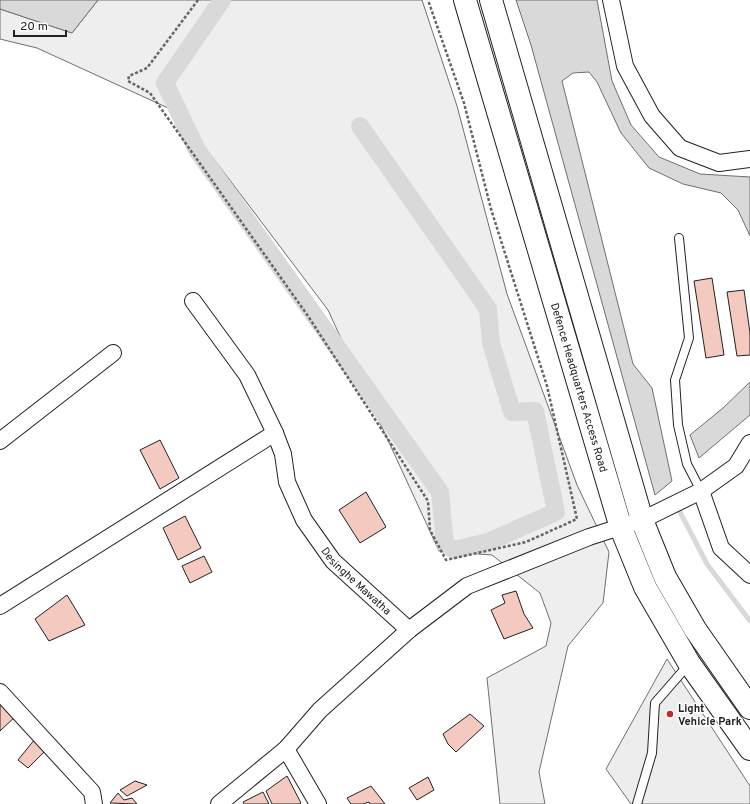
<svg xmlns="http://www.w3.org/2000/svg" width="750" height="804" viewBox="0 0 750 804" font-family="Overpass,sans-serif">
  <rect width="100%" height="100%" fill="#fff"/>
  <path fill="#eee" stroke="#6f6f6f" d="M98,0H422L457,106L507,294L577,485L609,552L603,603L568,646L539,772L545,804H500L487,678L546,646L551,623L540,593L492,555L439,551L328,310L179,113L37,48L0,39V9L72,33Z"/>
  <path fill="#ededed" stroke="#6f6f6f" d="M667,659L750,786V804H631L606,769Z"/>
  <g fill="#d9d9d9" stroke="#6f6f6f">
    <path d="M0,0H98L72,33L0,9Z"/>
    <path d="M516,0H597L612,81L631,125L659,157L700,174L750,177V236L738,210L721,193L683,184L649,168L621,133L597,82L589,72L573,73L562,81L633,364L652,388L672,481L655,495L531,45Z"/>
    <path d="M750,382V415L699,458L690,435L723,408Z"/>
  </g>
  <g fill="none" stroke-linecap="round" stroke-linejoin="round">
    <path stroke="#d9d9d9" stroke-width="5" d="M679,510L707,564L750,621"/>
    <path stroke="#d9d9d9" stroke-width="18" d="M222,0L165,83L197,150L440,492L445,544L454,550L488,542L556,512L535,411L512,412L491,343L488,309L360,126"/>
  </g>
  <g fill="#f3c9c0" stroke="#222">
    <path d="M712,278L724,355L706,358L694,281Z"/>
    <path d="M744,290L750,333V355L737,356L727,292Z"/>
    <path d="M160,440L179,478L160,489L140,450Z"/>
    <path d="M366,492L386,527L360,543L339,510Z"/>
    <path d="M185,516L201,548L178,560L163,528Z"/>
    <path d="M204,556L212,572L190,583L182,566Z"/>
    <path d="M516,591L524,614L533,628L504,639L491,610L505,603L502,595Z"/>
    <path d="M67,595L85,625L49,641L35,619Z"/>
    <path d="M0,704L17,715L0,731Z"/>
    <path d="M470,714L484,726L456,752L448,744L443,734Z"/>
    <path d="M35,739L46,750L28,768L18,760Z"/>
    <path d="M287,776L301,803L299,804H272L266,791Z"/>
    <path d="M428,777L434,790L417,800L409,788Z"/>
    <path d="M135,781L147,785L127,796L120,790Z"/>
    <path d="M371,786L385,804H370L369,802L363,804H351L347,798Z"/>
    <path d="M263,792L269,804H244L243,802Z"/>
    <path d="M118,793L124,800L132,798L137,804L110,803Z"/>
  </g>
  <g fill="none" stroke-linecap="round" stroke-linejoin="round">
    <defs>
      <g id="lane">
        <path d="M679,238L689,338L675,380L678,425L687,464L701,491"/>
        <path d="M637,804L652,753L655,703L689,664"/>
      </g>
      <g id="street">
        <path d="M611,0L625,66L652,116L680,148L719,163L750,159"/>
        <path id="s1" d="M193,301L247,375L275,433L283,454L287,482L304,520L333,561L409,630"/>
        <path d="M0,441L113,353"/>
        <path d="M701,491L721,548L750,575"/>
        <path d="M0,606L275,433"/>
        <path d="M0,692L92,792L94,804"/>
        <path d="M286,749L318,804"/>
        <path d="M219,804L286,749L320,710L409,630L467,586L589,537L642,520L701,491L736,466L750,443"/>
      </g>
      <g id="primary">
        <path id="s2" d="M465,0L621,528L645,587L689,663L750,749"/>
        <path d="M491,0L642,520L665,577L695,629L750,708"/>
      </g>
    </defs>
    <use href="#lane" stroke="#222" stroke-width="10"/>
    <use href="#street" stroke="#222" stroke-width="18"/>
    <use href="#primary" stroke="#222" stroke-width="24"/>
    <path stroke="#646464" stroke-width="2.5" stroke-dasharray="3 2" stroke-linecap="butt" d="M198,0L147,68L129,76L128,81L150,93L308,316L428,501L430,530L446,560L526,542L577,519L547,386L491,209L464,103L428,0"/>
    <use href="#lane" stroke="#fff" stroke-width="8"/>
    <use href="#street" stroke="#fff" stroke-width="16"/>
    <use href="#primary" stroke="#fff" stroke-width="22"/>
  </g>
  <circle fill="#c62828" stroke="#fff" stroke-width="1.5" cx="670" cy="714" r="4"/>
  <g text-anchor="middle" stroke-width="3" stroke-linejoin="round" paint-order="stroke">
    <g font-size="11" fill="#222" stroke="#fff">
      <text dy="4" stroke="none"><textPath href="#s2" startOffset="404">Defence Headquarters Access Road</textPath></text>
      <text dy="4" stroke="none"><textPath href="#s1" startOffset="329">Desinghe Mawatha</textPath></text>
    </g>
    <g font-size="11" font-weight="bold" fill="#222" stroke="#fff" text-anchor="start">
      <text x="678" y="712">Light<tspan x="678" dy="13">Vehicle Park</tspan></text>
    </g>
  </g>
  <path d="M14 30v6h52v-6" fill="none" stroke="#222222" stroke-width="2"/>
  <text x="20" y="30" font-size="12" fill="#222222" stroke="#ffffff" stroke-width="3" paint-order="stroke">20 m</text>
</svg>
